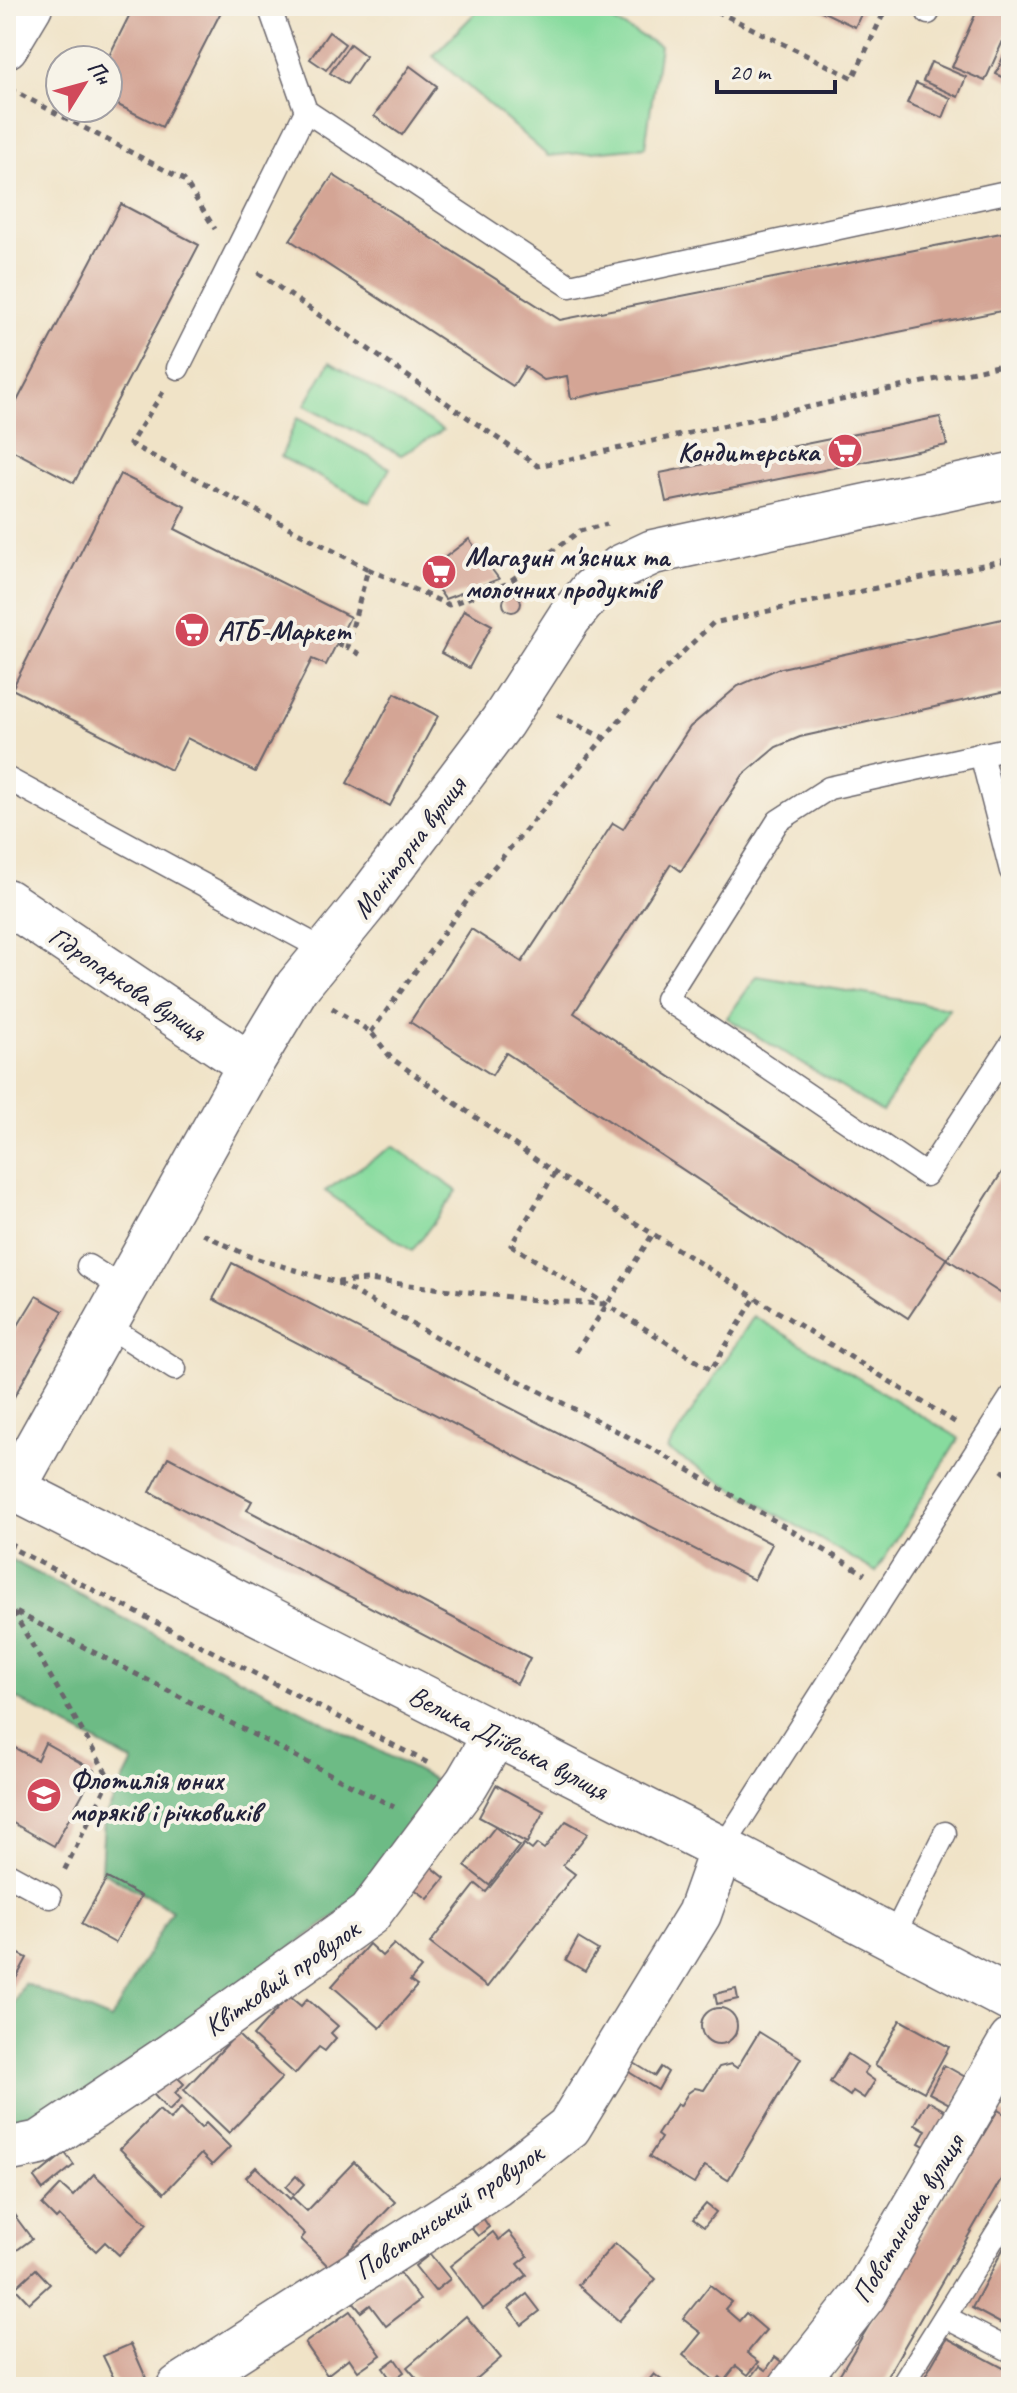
<svg xmlns="http://www.w3.org/2000/svg" width="1017" height="2393" viewBox="0 0 1017 2393" font-family="Caveat,sans-serif">
  <rect width="100%" height="100%" fill="#f7f3e8"/>
  <filter id="ink" filterUnits="userSpaceOnUse"><feTurbulence type="fractalNoise" baseFrequency=".0125" numOctaves="2"/><feDisplacementMap in="SourceGraphic" scale="16" xChannelSelector="R" yChannelSelector="G"/><feConvolveMatrix kernelMatrix="1 2 1 2 8 2 1 2 1" color-interpolation-filters="sRGB"/></filter>
  <filter id="wash" filterUnits="userSpaceOnUse"><feTurbulence type="fractalNoise" baseFrequency=".006" numOctaves="4" result="noise"/><feDisplacementMap in="SourceGraphic" scale="32" xChannelSelector="R" yChannelSelector="G"/><feGaussianBlur stdDeviation="1.8" result="paint"/><feColorMatrix in="noise" values="0 0 0 0 0 0 0 0 0 0 0 0 0 0 0 0 0 1.4 0 .05"/><feComposite in="paint" operator="in"/></filter>
  <g filter="url(#wash)">
    <rect width="100%" height="100%" fill="#f0e3c7"/>
    <g fill="#87db9e" stroke="#547e6c" stroke-width="2">
      <path d="M482,6H585L660,46L645,147L548,156L433,56Z"/>
      <path d="M330,362L443,430L401,455L305,405Z"/>
      <path d="M297,418L390,468L370,503L281,457Z"/>
      <path d="M757,976L949,1008L882,1112L727,1018Z"/>
      <path d="M393,1146L457,1191L412,1251L325,1191Z"/>
      <path d="M754,1316L959,1438L876,1572L667,1450Z"/>
    </g>
    <path fill="#6dbb85" stroke="#486e60" stroke-width="2" d="M6,1557L443,1784L353,1904L32,2130L6,2136V2020L24,1983L111,2020L172,1910L101,1871L104,1819L133,1762L6,1693Z"/>
    <g id="blocks">
      <g fill="#d4a595">
        <path d="M134,6H224L162,127L108,100L107,60Z"/>
        <path d="M811,6H865L855,27Z"/>
        <path d="M979,6H999L1011,11V23L985,81L952,67Z"/>
        <path d="M329,32L345,44L326,70L310,59Z"/>
        <path d="M350,44L366,56L347,84L330,73Z"/>
        <path d="M1006,50L1011,52V81L996,74Z"/>
        <path d="M931,62L966,77L958,97L923,81Z"/>
        <path d="M410,66L437,86L402,135L374,116Z"/>
        <path d="M916,83L951,98L943,118L907,103Z"/>
        <path d="M333,175L560,320L1011,231V309L571,399L567,376L544,380L525,367L513,386L290,240Z"/>
        <path d="M121,204L199,245L74,483L6,447V422Z"/>
        <path d="M940,417L947,445L666,502L660,473Z"/>
        <path d="M120,474L186,507L175,529L350,617L326,665L312,659L255,772L187,738L171,770L12,689Z"/>
        <path d="M469,539L499,579L445,599L426,572Z"/>
        <circle cx="512" cy="603" r="9"/>
        <path d="M464,610L492,625L469,668L441,653Z"/>
        <path d="M1011,617V690L800,737L776,747L743,775L681,871L671,864L574,1013L947,1259L908,1318L506,1053L492,1075L410,1022L471,929L522,962L613,823L623,829L690,727L738,686L777,669Z"/>
        <path d="M395,693L438,716L390,806L347,783Z"/>
        <path d="M1011,1158V1300L947,1259Z"/>
        <path d="M232,1263L772,1544L754,1580L213,1299Z"/>
        <path d="M36,1296L63,1311L6,1411V1345Z"/>
        <path d="M168,1457L252,1501L247,1510L530,1658L517,1684L150,1492Z"/>
        <path d="M6,1743L37,1760L45,1743L95,1771L54,1846L6,1819Z"/>
        <path d="M496,1785L544,1811L527,1843L479,1817Z"/>
        <path d="M566,1821L588,1833L563,1865L575,1874L487,1987L430,1943L476,1884L486,1892L524,1844L532,1850L537,1844L544,1849Z"/>
        <path d="M495,1827L519,1846L489,1885L465,1866Z"/>
        <path d="M428,1864L445,1878L428,1899L410,1886Z"/>
        <path d="M107,1878L141,1896L115,1943L81,1924Z"/>
        <path d="M578,1938L598,1950L585,1971L566,1960Z"/>
        <path d="M369,1944L382,1956L394,1944L421,1968L410,1981L417,1986L380,2028L332,1986Z"/>
        <path d="M6,1947L27,1958L6,1997Z"/>
        <path d="M736,1989L738,1999L717,2004L715,1994Z"/>
        <path d="M289,1996L301,2006L307,1999L338,2026L331,2033L336,2038L325,2051L319,2047L295,2074L253,2036Z"/>
        <circle cx="719" cy="2026" r="18"/>
        <path d="M900,2020L949,2047L924,2092L875,2065Z"/>
        <path d="M759,2032L801,2058L728,2180L705,2166L694,2184L649,2157L661,2138L657,2135L677,2104L680,2106L688,2093L695,2088L704,2090L719,2067L731,2064L737,2068Z"/>
        <path d="M237,2034L282,2078L229,2133L184,2090Z"/>
        <path d="M848,2054L868,2067L864,2073L875,2081L864,2098L853,2091L850,2096L830,2082Z"/>
        <path d="M629,2060L655,2076L661,2067L668,2072L658,2090L624,2069Z"/>
        <path d="M944,2065L967,2078L953,2106L929,2093Z"/>
        <path d="M171,2071L184,2084L175,2093L181,2099L169,2111L151,2092Z"/>
        <path d="M928,2101L949,2113L930,2149L919,2143L926,2130L915,2124Z"/>
        <path d="M181,2108L201,2128L206,2123L230,2147L212,2165L201,2154L164,2193L120,2149L159,2110L170,2120Z"/>
        <path d="M998,2110L1011,2118V2162L881,2387H832Z"/>
        <path d="M65,2153L74,2165L43,2190L34,2178Z"/>
        <path d="M354,2162L395,2202L331,2269L301,2239L305,2234L246,2177L256,2167L290,2199L292,2197L307,2211Z"/>
        <path d="M94,2174L147,2224L119,2255L105,2242L96,2251L59,2216L56,2219L42,2205L61,2185L73,2196Z"/>
        <path d="M296,2176L304,2184L294,2195L286,2187Z"/>
        <path d="M6,2204L32,2239L6,2258Z"/>
        <path d="M706,2204L716,2212L704,2227L693,2219Z"/>
        <path d="M483,2218L489,2227L478,2236L471,2228Z"/>
        <path d="M493,2232L499,2240L509,2232L528,2256L518,2264L527,2275L483,2309L450,2266Z"/>
        <path d="M1011,2234V2329L972,2308Z"/>
        <path d="M615,2243L656,2279L619,2321L578,2285Z"/>
        <path d="M430,2254L450,2279L435,2291L415,2266Z"/>
        <path d="M36,2269L50,2284L29,2303L15,2288Z"/>
        <path d="M398,2271L420,2300L386,2326L370,2305L361,2312L352,2301Z"/>
        <path d="M710,2285L731,2302L725,2309L739,2321L746,2313L766,2330L747,2353L759,2362L748,2375L736,2366L724,2381L720,2377L716,2382L683,2355L701,2333L683,2319Z"/>
        <path d="M527,2294L540,2311L522,2325L509,2308Z"/>
        <path d="M350,2311L381,2355L358,2371L349,2358L327,2375L305,2343Z"/>
        <path d="M466,2316L501,2358L467,2387H424L407,2367Z"/>
        <path d="M947,2338L1011,2372V2387H919Z"/>
        <path d="M131,2344L146,2378L126,2387H118L103,2356Z"/>
        <path d="M775,2357L787,2366L771,2387H744L760,2366L766,2370Z"/>
        <path d="M395,2359L404,2372L392,2381L383,2368Z"/>
        <path d="M654,2374L668,2385L670,2382L676,2387H647L645,2385Z"/>
      </g>
    </g>
  </g>
  <g filter="url(#ink)">
    <use href="#blocks" fill-opacity="0" stroke="#6a666c" stroke-width="2"/>
    <g fill="none" stroke-linecap="round" stroke-linejoin="round">
      <defs>
        <g id="service">
          <path d="M269,6L306,111"/>
          <path d="M928,13L931,6"/>
          <path d="M178,368L306,111L570,286L1011,191"/>
          <path d="M1011,748L829,788L778,821L666,999L926,1175L1011,1044"/>
          <path d="M981,754L1011,871"/>
          <path d="M6,778L328,952"/>
          <path d="M88,1266L124,1289"/>
          <path d="M105,1324L175,1369"/>
          <path d="M722,1849L1011,1397"/>
          <path d="M6,1873L50,1897"/>
          <path d="M893,1937L945,1833"/>
          <path d="M945,2317L1011,2351"/>
          <path d="M901,2387L1011,2210"/>
        </g>
        <g id="minor">
          <path d="M6,46L30,6"/>
          <path d="M6,901L250,1065"/>
          <path d="M6,2150L40,2143L173,2054L369,1914L467,1783L495,1735"/>
          <path d="M179,2387L495,2185L569,2127L699,1914L722,1849"/>
          <path d="M791,2387L864,2295L1011,2041"/>
        </g>
        <g id="tertiary">
          <path d="M6,1485L722,1849L1011,2000"/>
          <path d="M13,1489L250,1065L297,987L364,905L502,722L569,618L592,590L621,567L653,552L1011,475"/>
        </g>
      </defs>
      <use href="#service" stroke="#6a666c" stroke-width="25"/>
      <use href="#minor" stroke="#6a666c" stroke-width="47"/>
      <use href="#tertiary" stroke="#6a666c" stroke-width="47"/>
      <g stroke="#6a666c" stroke-width="5" stroke-dasharray="6 6" stroke-linecap="butt">
        <path d="M706,6L853,78L887,6"/>
        <path d="M10,89L184,180L215,229"/>
        <path d="M258,273L538,466L1011,363"/>
        <path d="M163,392L130,444L368,569L347,647L365,657"/>
        <path d="M368,569L449,605L506,584L580,531L607,524"/>
        <path d="M337,644L347,647"/>
        <path d="M557,715L604,738"/>
        <path d="M332,1008L371,1032L391,1058L555,1173L958,1424"/>
        <path d="M371,1032L477,887L651,683L713,623L1011,559"/>
        <path d="M555,1173L511,1245L711,1370L755,1298"/>
        <path d="M203,1234L251,1257L336,1282L463,1352L658,1452L865,1574"/>
        <path d="M337,1282L368,1280L543,1301L606,1304"/>
        <path d="M576,1352L653,1234"/>
        <path d="M1002,1470L1011,1477"/>
        <path d="M6,1545L432,1765"/>
        <path d="M6,1559L15,1537"/>
        <path d="M6,1607L394,1807"/>
        <path d="M6,1617L12,1610L110,1779L64,1871"/>
      </g>
      <use href="#service" stroke="#fff" stroke-width="22"/>
      <use href="#minor" stroke="#fff" stroke-width="44"/>
      <use href="#tertiary" stroke="#fff" stroke-width="44"/>
    </g>
  </g>
  <defs>
    <symbol id="supermarket-disc" viewBox="-11 -11 22 22"><circle r="9.5" fill="#d1495b" stroke="#f7f3e8"/><path d="M-6-5.5h2.5l.6 2H6L4.5 2H-2.5L-4.4-4H-6ZM-1.5 3.2a1.3 1.3 0 1 0 .1 0ZM3 3.2a1.3 1.3 0 1 0 .1 0Z" fill="#fff"/></symbol>
    <symbol id="school-disc" viewBox="-11 -11 22 22"><circle r="9.5" fill="#d1495b" stroke="#f7f3e8"/><path d="M0-5L7-2L0 1L-7-2ZM-4 1L0 2.5L4 1V4Q0 6-4 4Z" fill="#fff"/></symbol>
  </defs>
  <g fill-rule="evenodd">
    <use href="#supermarket-disc" x="825" y="431" width="40" height="40"/>
    <use href="#supermarket-disc" x="419" y="552" width="40" height="40"/>
    <use href="#supermarket-disc" x="172" y="610" width="40" height="40"/>
    <use href="#school-disc" x="24" y="1775" width="40" height="40"/>
  </g>
  <g text-anchor="middle" stroke-width="8" stroke-linejoin="round" paint-order="stroke">
    <g font-size="28" font-weight="bold" fill="#22223b" stroke="#f7f3e8" text-anchor="start">
      <text x="819" y="461" text-anchor="end">Кондитерська</text>
      <text x="465" y="566">Магазин м'ясних та<tspan x="465" dy="32">молочних продуктів</tspan></text>
      <text x="218" y="640">АТБ-Маркет</text>
      <text x="70" y="1789">Флотилія юних<tspan x="70" dy="32">моряків і річковиків</tspan></text>
    </g>
    <g font-size="28" fill="#22223b" stroke="#f7f3e8">
      <text transform="translate(408 847) rotate(-53)" y="10">Моніторна вулиця</text>
      <text transform="translate(128 983) rotate(34)" y="10">Гідропаркова вулиця</text>
      <text transform="translate(509 1742) rotate(27)" y="10">Велика Діївська вулиця</text>
      <text transform="translate(281 1977) rotate(-35)" y="10">Квітковий провулок</text>
      <text transform="translate(448 2211) rotate(-34)" y="10">Повстанський провулок</text>
      <text transform="translate(907 2218) rotate(-59)" y="10">Повстанська вулиця</text>
    </g>
  </g>
  <rect width="1017" height="2393" fill="none" stroke="#f7f3e8" stroke-width="32"/>
  <g transform="translate(84 84) rotate(53)"><circle r="38" fill="#f7f3e8" stroke="#a29fa3" stroke-width="2"/>
  <path d="M0-6L14 30L0 20L-14 30Z" fill="#d1495b"/>
  <text y="-12" font-size="22" font-weight="bold" text-anchor="middle" fill="#22223b">Пн</text>
  </g>
  <path d="M717 80v12h118v-12" fill="none" stroke="#22223b" stroke-width="4"/>
  <text x="729" y="80" font-size="24" fill="#22223b" stroke="#f7f3e8" stroke-width="6" paint-order="stroke">20 m</text>
</svg>
